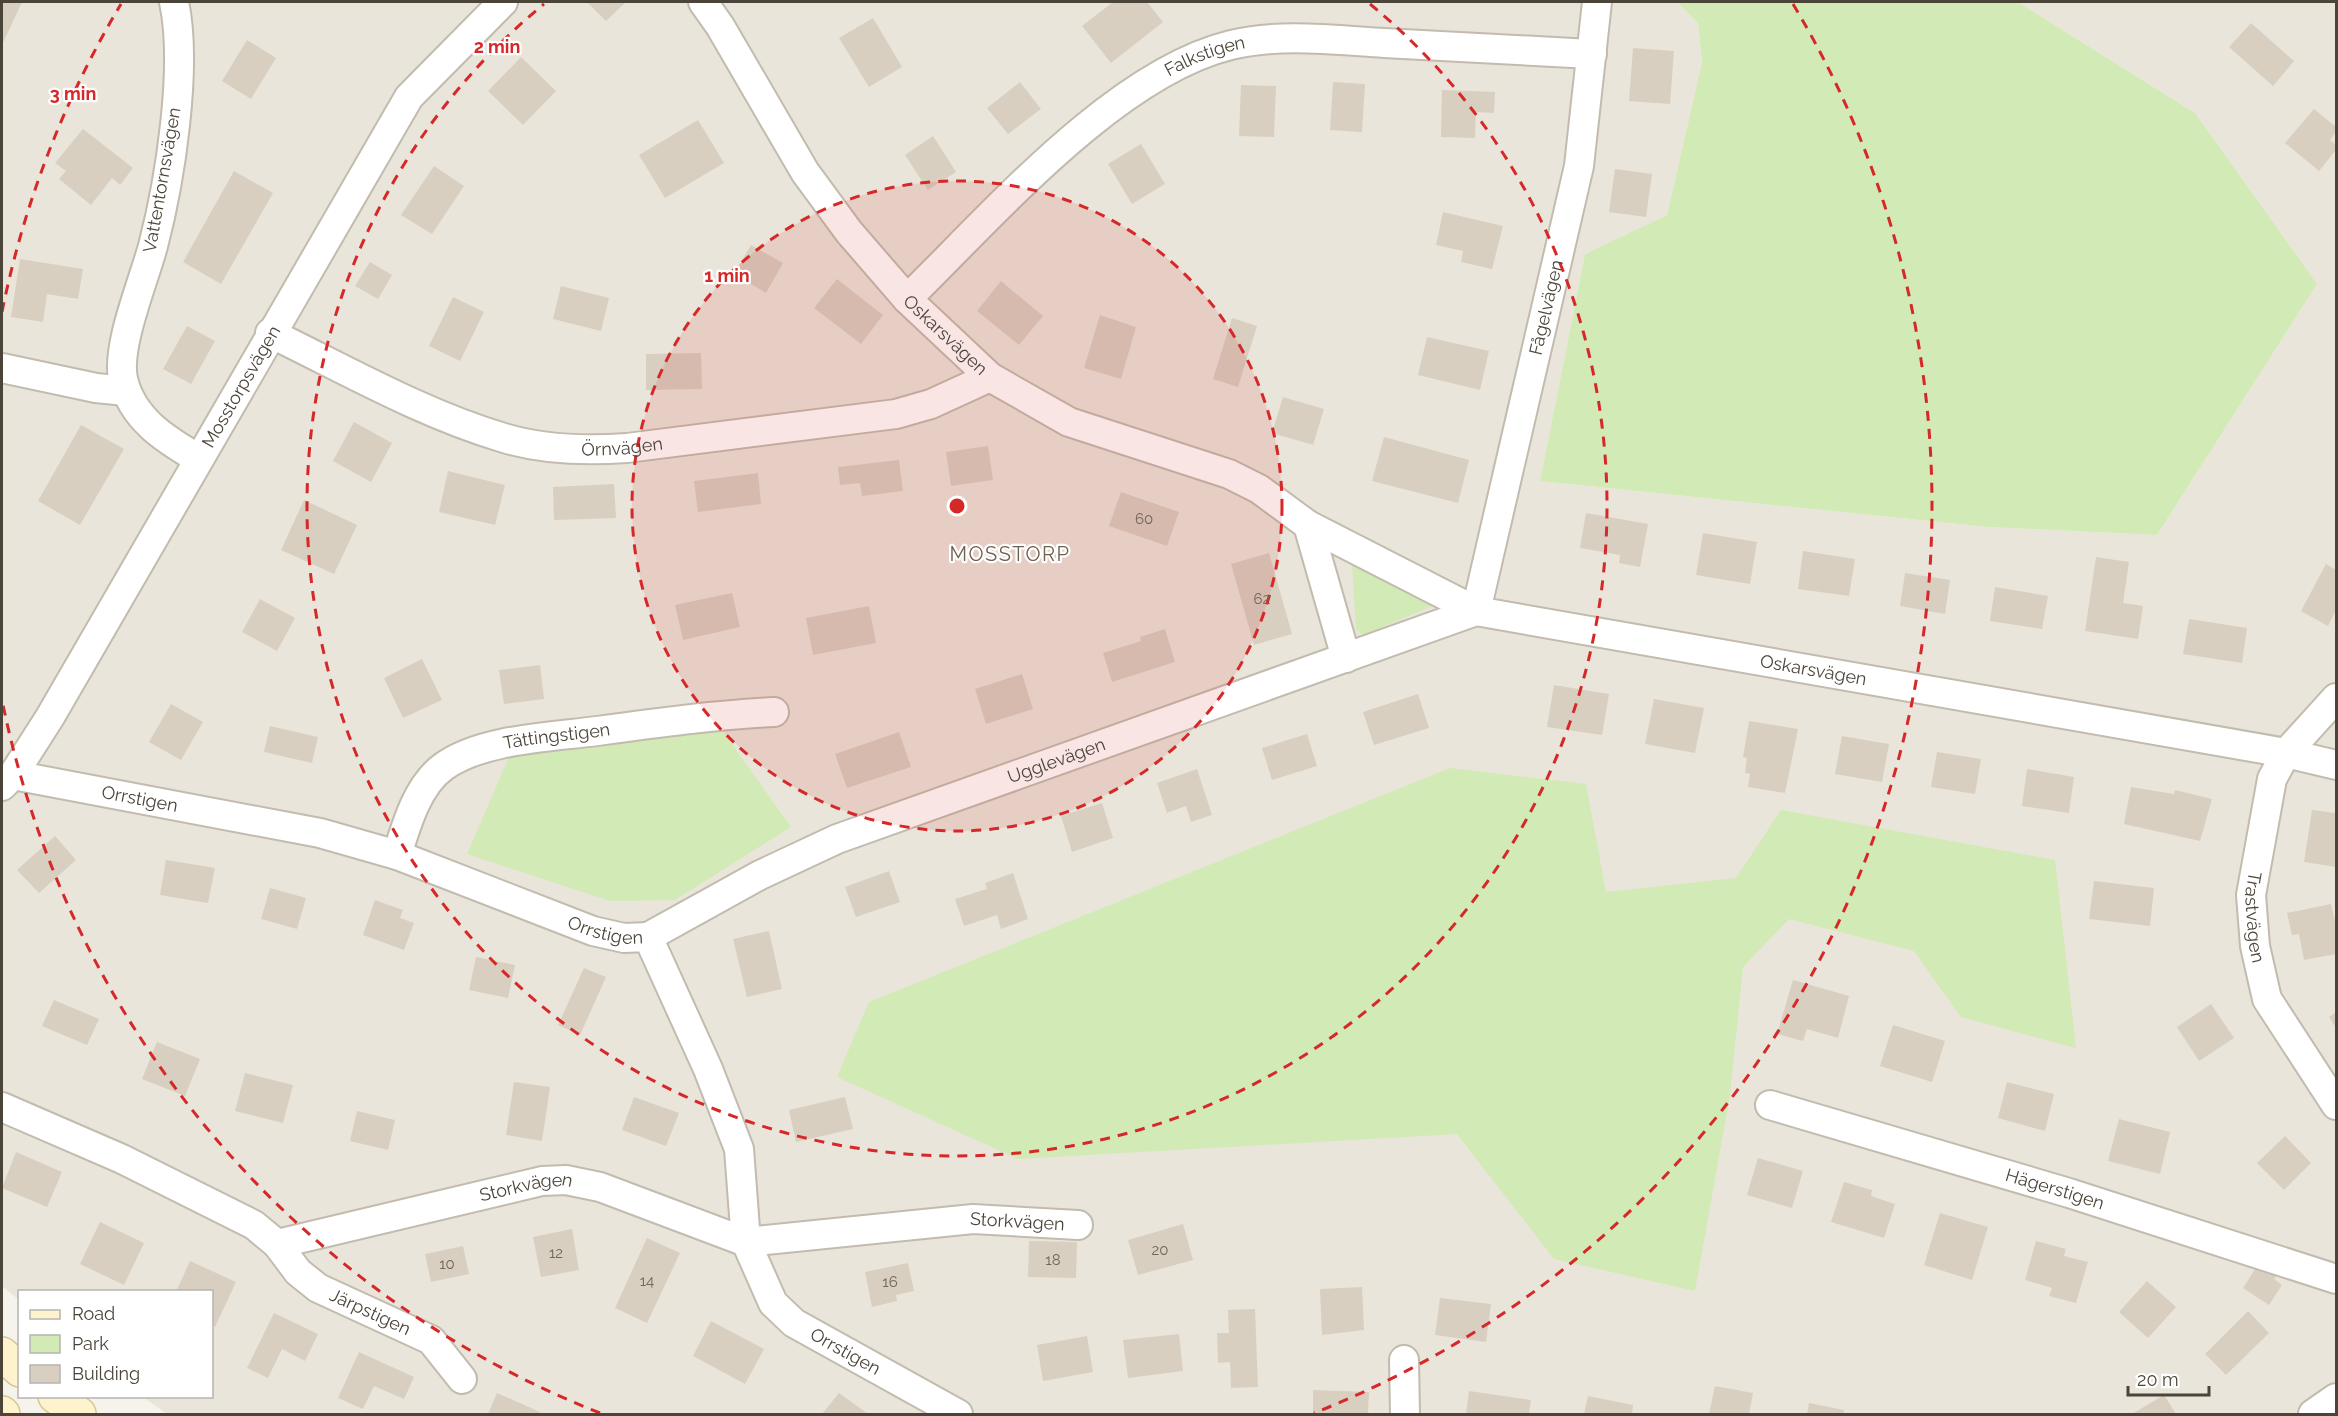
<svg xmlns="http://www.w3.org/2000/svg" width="2338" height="1416" viewBox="0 0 2338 1416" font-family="Raleway,sans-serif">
  <rect width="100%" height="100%" fill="#f6f3ec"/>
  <path fill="#eae5da" d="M2,2H1677L1698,23L1702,62L1667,215L1585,254L1540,481L1988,527L2157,535L2317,284L2195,113L2018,2H2336V1414H167L143,1397L212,1396V1292H20L19,1300L2,1286Z"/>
  <g fill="#d2eab5">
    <path d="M1677,2H2018L2195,113L2317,284L2157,535L1988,527L1540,481L1585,254L1667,215L1702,62L1698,23Z"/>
    <path d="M1352,563L1435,605L1363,635L1356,630Z"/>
    <path d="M722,730L791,827L675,900L610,901L467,854L509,757Z"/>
    <path d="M1450,768L1586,784L1606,892L1736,878L1781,810L2055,860L2076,1048L1961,1017L1914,951L1789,919L1743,967L1730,1095L1695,1291L1554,1259L1457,1134L1018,1159L837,1077L869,1002Z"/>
  </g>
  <g fill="#d8cfc1">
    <path d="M2,2H22L2,45Z"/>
    <path d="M587,2H626L606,21Z"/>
    <path d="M1113,2H1147L1163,22L1111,63L1082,26Z"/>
    <path d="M873,18L902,67L869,87L839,38Z"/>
    <path d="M2251,23L2294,61L2273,86L2229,47Z"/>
    <path d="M247,40L276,58L251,99L222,81Z"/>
    <path d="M1633,48L1674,51L1670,104L1629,101Z"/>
    <path d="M521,57L556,91L523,125L488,91Z"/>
    <path d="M1020,82L1041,109L1008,134L987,108Z"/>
    <path d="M1333,82L1365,84L1362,132L1330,130Z"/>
    <path d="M1241,85L1276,86L1274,137L1239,136Z"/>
    <path d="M1442,90L1495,92L1494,113L1476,112L1475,138L1441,137Z"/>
    <path d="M2314,109L2336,127V132L2330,140L2336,145V150L2319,171L2285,143Z"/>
    <path d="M698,120L724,163L665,198L639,155Z"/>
    <path d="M83,129L133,168L120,185L112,178L91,205L59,179L66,171L55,163Z"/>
    <path d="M933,136L956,172L928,190L905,155Z"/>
    <path d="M1141,144L1165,184L1132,204L1108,164Z"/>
    <path d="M434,166L464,186L432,234L401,215Z"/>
    <path d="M1615,169L1652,174L1646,217L1609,212Z"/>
    <path d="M234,171L273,193L221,284L183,262Z"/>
    <path d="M1443,212L1503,226L1492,269L1461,262L1463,251L1436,245Z"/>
    <path d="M751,245L783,263L766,293L734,274Z"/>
    <path d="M20,259L83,269L78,299L47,294L43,322L11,317Z"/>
    <path d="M370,262L392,275L378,299L355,286Z"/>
    <path d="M837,279L883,315L861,344L814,308Z"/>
    <path d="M1001,281L1043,316L1019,345L977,311Z"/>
    <path d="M561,286L609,298L601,331L553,319Z"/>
    <path d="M453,297L484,312L460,361L429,346Z"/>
    <path d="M1100,315L1136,327L1121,379L1084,368Z"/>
    <path d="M1232,318L1257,326L1238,387L1213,379Z"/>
    <path d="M187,326L215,341L191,384L163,369Z"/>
    <path d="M1427,337L1489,351L1480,390L1418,375Z"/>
    <path d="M701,353L702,389L646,390V354Z"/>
    <path d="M1283,397L1324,409L1313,445L1272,433Z"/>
    <path d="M354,422L392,443L371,482L333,461Z"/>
    <path d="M81,425L124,449L80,525L38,501Z"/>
    <path d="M1384,437L1469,460L1458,503L1372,481Z"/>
    <path d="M988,446L993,480L951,486L946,452Z"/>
    <path d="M899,460L903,491L862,496L860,483L840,485L838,467Z"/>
    <path d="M448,471L505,485L495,525L439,512Z"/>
    <path d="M758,473L761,504L698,512L694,481Z"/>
    <path d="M614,484L616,518L554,520L553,487Z"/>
    <path d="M1121,492L1179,512L1167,546L1109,526Z"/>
    <path d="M304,500L357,525L334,574L281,550Z"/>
    <path d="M1586,513L1648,524L1640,567L1619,563L1620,555L1580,548Z"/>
    <path d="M1703,533L1757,542L1750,584L1696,575Z"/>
    <path d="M1803,551L1855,559L1849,596L1798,589Z"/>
    <path d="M1269,553L1292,634L1254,645L1231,564Z"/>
    <path d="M2096,557L2129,562L2123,603L2143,606L2138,639L2085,631Z"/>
    <path d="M2326,564L2336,570V610L2328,626L2301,611Z"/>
    <path d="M1905,573L1950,580L1945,614L1900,606Z"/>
    <path d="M1995,587L2048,596L2042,629L1990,621Z"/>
    <path d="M732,593L740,627L683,640L675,605Z"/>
    <path d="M260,599L295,618L277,651L242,632Z"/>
    <path d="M869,606L876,643L813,655L806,618Z"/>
    <path d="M2189,619L2247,628L2242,663L2183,654Z"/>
    <path d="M1165,629L1175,662L1112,682L1103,653L1141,641L1140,637Z"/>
    <path d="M422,659L442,700L403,718L384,678Z"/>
    <path d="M540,665L544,699L504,704L499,670Z"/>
    <path d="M1022,674L1033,709L986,724L975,689Z"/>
    <path d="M1554,685L1609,694L1602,735L1547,727Z"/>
    <path d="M1418,694L1429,728L1374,745L1363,712Z"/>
    <path d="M1654,699L1704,708L1695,753L1645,744Z"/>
    <path d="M171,704L203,722L181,760L149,742Z"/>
    <path d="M1749,721L1798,729L1785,793L1748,787L1750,774L1745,773L1747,758L1743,757Z"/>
    <path d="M270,726L318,737L312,763L264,752Z"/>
    <path d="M899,732L911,767L847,788L835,754Z"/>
    <path d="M1307,734L1317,766L1272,780L1262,748Z"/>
    <path d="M1842,736L1889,744L1882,782L1835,774Z"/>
    <path d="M1937,752L1981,759L1975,794L1931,787Z"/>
    <path d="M1197,769L1212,815L1191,822L1186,806L1167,813L1157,783Z"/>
    <path d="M2027,769L2074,777L2069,813L2022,806Z"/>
    <path d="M2131,787L2174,794L2175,790L2212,799L2200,841L2124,824Z"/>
    <path d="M1102,803L1113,838L1072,852L1061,816Z"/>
    <path d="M2312,810L2336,813V867L2304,862Z"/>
    <path d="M55,836L76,860L39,893L17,870Z"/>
    <path d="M166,860L215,868L208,903L160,895Z"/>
    <path d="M889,871L900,902L856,917L845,887Z"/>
    <path d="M1013,873L1028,919L1001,929L997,915L964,926L955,899L987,889L985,883Z"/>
    <path d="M2094,881L2154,888L2150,926L2089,919Z"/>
    <path d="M270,888L306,898L297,929L261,919Z"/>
    <path d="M375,900L403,910L400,918L414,923L404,950L363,935Z"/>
    <path d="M2331,904L2336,926V954L2304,960L2299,934L2292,935L2287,913Z"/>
    <path d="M769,931L782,989L747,997L733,939Z"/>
    <path d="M476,957L515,965L508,998L469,990Z"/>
    <path d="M584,968L606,977L580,1035L558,1025Z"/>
    <path d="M1793,980L1849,996L1838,1038L1807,1029L1803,1041L1777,1034Z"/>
    <path d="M54,1000L99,1019L87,1045L42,1026Z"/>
    <path d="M2211,1004L2234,1038L2199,1061L2177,1027Z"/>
    <path d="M2336,1012V1028L2329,1017Z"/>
    <path d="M1893,1025L1945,1041L1932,1082L1880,1066Z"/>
    <path d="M157,1042L200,1059L185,1096L142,1079Z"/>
    <path d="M245,1073L293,1085L283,1123L235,1111Z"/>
    <path d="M514,1082L550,1087L542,1141L506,1135Z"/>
    <path d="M2007,1082L2054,1094L2045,1131L1998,1118Z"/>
    <path d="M634,1097L679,1113L666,1146L622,1130Z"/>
    <path d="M845,1097L853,1129L796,1142L789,1110Z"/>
    <path d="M357,1111L395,1120L388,1150L350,1141Z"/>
    <path d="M2119,1119L2170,1132L2160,1174L2108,1161Z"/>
    <path d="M2285,1136L2311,1163L2284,1190L2257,1163Z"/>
    <path d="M16,1152L62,1172L47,1207L2,1188Z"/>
    <path d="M1758,1158L1803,1171L1792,1208L1747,1195Z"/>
    <path d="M1844,1182L1872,1190L1871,1196L1895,1204L1884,1238L1831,1222Z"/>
    <path d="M1940,1213L1988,1227L1972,1280L1924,1265Z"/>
    <path d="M100,1222L144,1243L124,1285L80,1264Z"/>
    <path d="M1183,1224L1193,1260L1138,1275L1128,1240Z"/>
    <path d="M572,1229L579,1270L541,1277L533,1237Z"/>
    <path d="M647,1238L680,1253L647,1323L615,1308Z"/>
    <path d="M1029,1241L1077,1242L1076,1278L1028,1277Z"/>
    <path d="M2036,1241L2066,1249L2064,1256L2088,1262L2076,1303L2049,1296L2052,1288L2025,1280Z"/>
    <path d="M463,1246L469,1274L431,1282L425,1254Z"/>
    <path d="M190,1261L236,1282L215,1327L212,1325V1292H176Z"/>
    <path d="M908,1263L914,1291L896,1295L897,1301L872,1307L865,1272Z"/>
    <path d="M2259,1263L2277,1275L2274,1279L2282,1285L2269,1305L2243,1288Z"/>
    <path d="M2147,1281L2176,1307L2148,1338L2119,1312Z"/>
    <path d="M1362,1287L1364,1330L1322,1335L1320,1289Z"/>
    <path d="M1440,1298L1491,1304L1486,1342L1435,1335Z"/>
    <path d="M1255,1309L1258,1387L1231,1388L1230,1362L1218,1363L1217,1333H1229L1228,1310Z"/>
    <path d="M2248,1311L2269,1333L2226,1375L2205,1354Z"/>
    <path d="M274,1313L318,1334L305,1361L282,1349L268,1378L247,1368Z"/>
    <path d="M711,1321L764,1349L745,1384L693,1356Z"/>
    <path d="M1179,1334L1183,1371L1128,1378L1123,1340Z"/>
    <path d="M1087,1336L1093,1372L1043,1381L1037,1345Z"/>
    <path d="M359,1352L414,1377L404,1399L374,1386L363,1409L338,1398Z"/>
    <path d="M1715,1386L1753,1393L1749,1414H1709Z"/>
    <path d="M1313,1390L1369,1392L1368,1414H1313Z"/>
    <path d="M1469,1391L1531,1400L1529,1414H1466Z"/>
    <path d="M497,1393L540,1412L539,1414H488Z"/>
    <path d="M839,1393L868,1414H822Z"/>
    <path d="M2164,1395L2176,1414H2132Z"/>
    <path d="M1588,1396L1633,1405L1632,1414H1584Z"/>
    <path d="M1809,1403L1844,1410L1843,1414H1807Z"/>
  </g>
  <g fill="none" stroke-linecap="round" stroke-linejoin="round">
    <defs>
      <g id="minor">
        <path d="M174,2C188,67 170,181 153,246C144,280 116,346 123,379C132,419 166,440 199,459"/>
        <path id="s1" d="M703,2L720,26L805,172L849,232L907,299L990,377L1069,422L1229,474L1259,489L1308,525L1476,611L2286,753L2336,765"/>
        <path id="s2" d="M907,299C991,217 1115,73 1231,45C1279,33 1335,40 1384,43C1454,47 1523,50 1592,54"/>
        <path id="s3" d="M270,333C346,370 423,414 504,438C544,450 586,451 627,448L896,414L931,404L990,377"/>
        <path d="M2,368L96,388L126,391"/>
        <path d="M1308,525L1346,658"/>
        <path id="s4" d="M2336,698L2286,753L2272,779L2251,895L2255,946L2267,999L2336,1105"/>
        <path id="s5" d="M13,775L320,833L397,855L593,931L624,938L648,937L708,1069L739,1149L746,1242L773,1303L794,1323L958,1414"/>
        <path id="s6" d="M2,786L13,775L50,717L409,97L503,2"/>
        <path id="s7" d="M397,855C406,826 417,786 443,767C481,739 552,737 597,731C656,723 715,715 774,712"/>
        <path id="s8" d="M648,937L760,875L837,839L1476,611L1579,166L1597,2"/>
        <path id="s9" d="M1770,1105L2069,1193L2336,1279"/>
        <path id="s10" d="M2,1107L122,1159L254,1225L277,1244L542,1181L566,1180L600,1187L746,1242L973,1219L1078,1225"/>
        <path id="s11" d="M277,1244L298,1272L318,1288L431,1340L462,1379"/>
        <path d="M1404,1360L1405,1414"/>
        <path d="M2313,1414L2336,1398"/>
      </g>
      <g id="secondary">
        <path d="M2,1354L20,1370"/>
        <path d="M55,1396L79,1414"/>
        <path d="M2,1413L3,1414"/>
      </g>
    </defs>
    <use href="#minor" stroke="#c2bbae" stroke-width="32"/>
    <use href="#secondary" stroke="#d6c79b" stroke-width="36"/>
    <use href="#minor" stroke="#fff" stroke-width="28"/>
    <use href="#secondary" stroke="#fff3cd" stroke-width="33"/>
  </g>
  <circle cx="957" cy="506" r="325" fill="#d62828" fill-opacity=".12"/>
  <g fill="none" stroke="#d62828" stroke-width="3" stroke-dasharray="10 8">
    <circle cx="957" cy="506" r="325"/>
    <path d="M1370 4A650 650 0 1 1 544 4"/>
    <path d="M600 1413A975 975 0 0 1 2 700M2 312A975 975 0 0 1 121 4M1793 4A975 975 0 0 1 1314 1413"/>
  </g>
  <g text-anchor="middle" stroke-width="4.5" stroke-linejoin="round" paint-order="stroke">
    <g font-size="15" fill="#6e675b">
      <text x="1144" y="524">60</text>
      <text x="1262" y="604">62</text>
      <text x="1160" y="1255">20</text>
      <text x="556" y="1258">12</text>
      <text x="1053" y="1265">18</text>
      <text x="447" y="1269">10</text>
      <text x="647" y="1286">14</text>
      <text x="890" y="1287">16</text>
    </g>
    <g font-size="18" fill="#4b4439" stroke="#fff">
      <text dy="6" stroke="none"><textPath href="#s2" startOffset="388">Falkstigen</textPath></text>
      <text transform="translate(162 180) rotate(-80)" y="6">Vattentornsvägen</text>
      <text dy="6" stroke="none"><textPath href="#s8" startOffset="1203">Fågelvägen</textPath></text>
      <text dy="6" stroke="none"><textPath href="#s1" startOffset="414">Oskarsvägen</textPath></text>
      <text dy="6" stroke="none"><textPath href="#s6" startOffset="466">Mosstorpsvägen</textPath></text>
      <text dy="6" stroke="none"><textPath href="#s3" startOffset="376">Örnvägen</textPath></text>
      <text dy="6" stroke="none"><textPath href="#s1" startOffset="1360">Oskarsvägen</textPath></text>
      <text dy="6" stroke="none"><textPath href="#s7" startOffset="220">Tättingstigen</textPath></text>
      <text dy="6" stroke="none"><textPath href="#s8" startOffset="446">Ugglevägen</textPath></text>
      <text dy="6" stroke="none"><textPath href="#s5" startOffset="129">Orrstigen</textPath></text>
      <text dy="6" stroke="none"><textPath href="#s4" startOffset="244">Trastvägen</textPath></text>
      <text dy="6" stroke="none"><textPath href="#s5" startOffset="615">Orrstigen</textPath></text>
      <text dy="6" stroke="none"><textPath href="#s9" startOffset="297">Hägerstigen</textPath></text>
      <text dy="6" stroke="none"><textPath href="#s10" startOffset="564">Storkvägen</textPath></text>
      <text dy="6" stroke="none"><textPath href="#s10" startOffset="1068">Storkvägen</textPath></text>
      <text dy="6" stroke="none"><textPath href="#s11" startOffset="118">Järpstigen</textPath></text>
      <text dy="6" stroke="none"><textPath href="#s5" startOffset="1137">Orrstigen</textPath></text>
    </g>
    <g font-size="20" letter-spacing="1.5" fill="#6e6250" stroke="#fff">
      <text x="1010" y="561">MOSSTORP</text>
    </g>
  </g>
  <circle cx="957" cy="506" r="9" fill="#d62828" stroke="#fff" stroke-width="3"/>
  <g font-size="18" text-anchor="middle" font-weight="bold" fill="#d62828" stroke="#fff" stroke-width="4.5" stroke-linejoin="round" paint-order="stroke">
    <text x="497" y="53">2 min</text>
    <text x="73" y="100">3 min</text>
    <text x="727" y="282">1 min</text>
  </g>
  <rect width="2338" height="1416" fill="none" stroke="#4b4439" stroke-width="6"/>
  <rect x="18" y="1290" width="195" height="108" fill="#ffffff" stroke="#b7b4b0" stroke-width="1.5"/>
  <rect x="30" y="1310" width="30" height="9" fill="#fff3cd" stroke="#b7b4b0" stroke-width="1.5"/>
  <text x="72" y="1320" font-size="18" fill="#4b4439">Road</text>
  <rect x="30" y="1335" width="30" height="18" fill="#d2eab5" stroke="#b7b4b0" stroke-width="1.5"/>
  <text x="72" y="1350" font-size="18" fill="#4b4439">Park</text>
  <rect x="30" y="1365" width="30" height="18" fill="#d8cfc1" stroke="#b7b4b0" stroke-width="1.5"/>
  <text x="72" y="1380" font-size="18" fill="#4b4439">Building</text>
  <path d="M2128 1386v9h81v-9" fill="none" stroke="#4b4439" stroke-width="3"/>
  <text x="2137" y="1386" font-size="18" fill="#4b4439" stroke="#ffffff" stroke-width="4.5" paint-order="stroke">20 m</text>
</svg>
